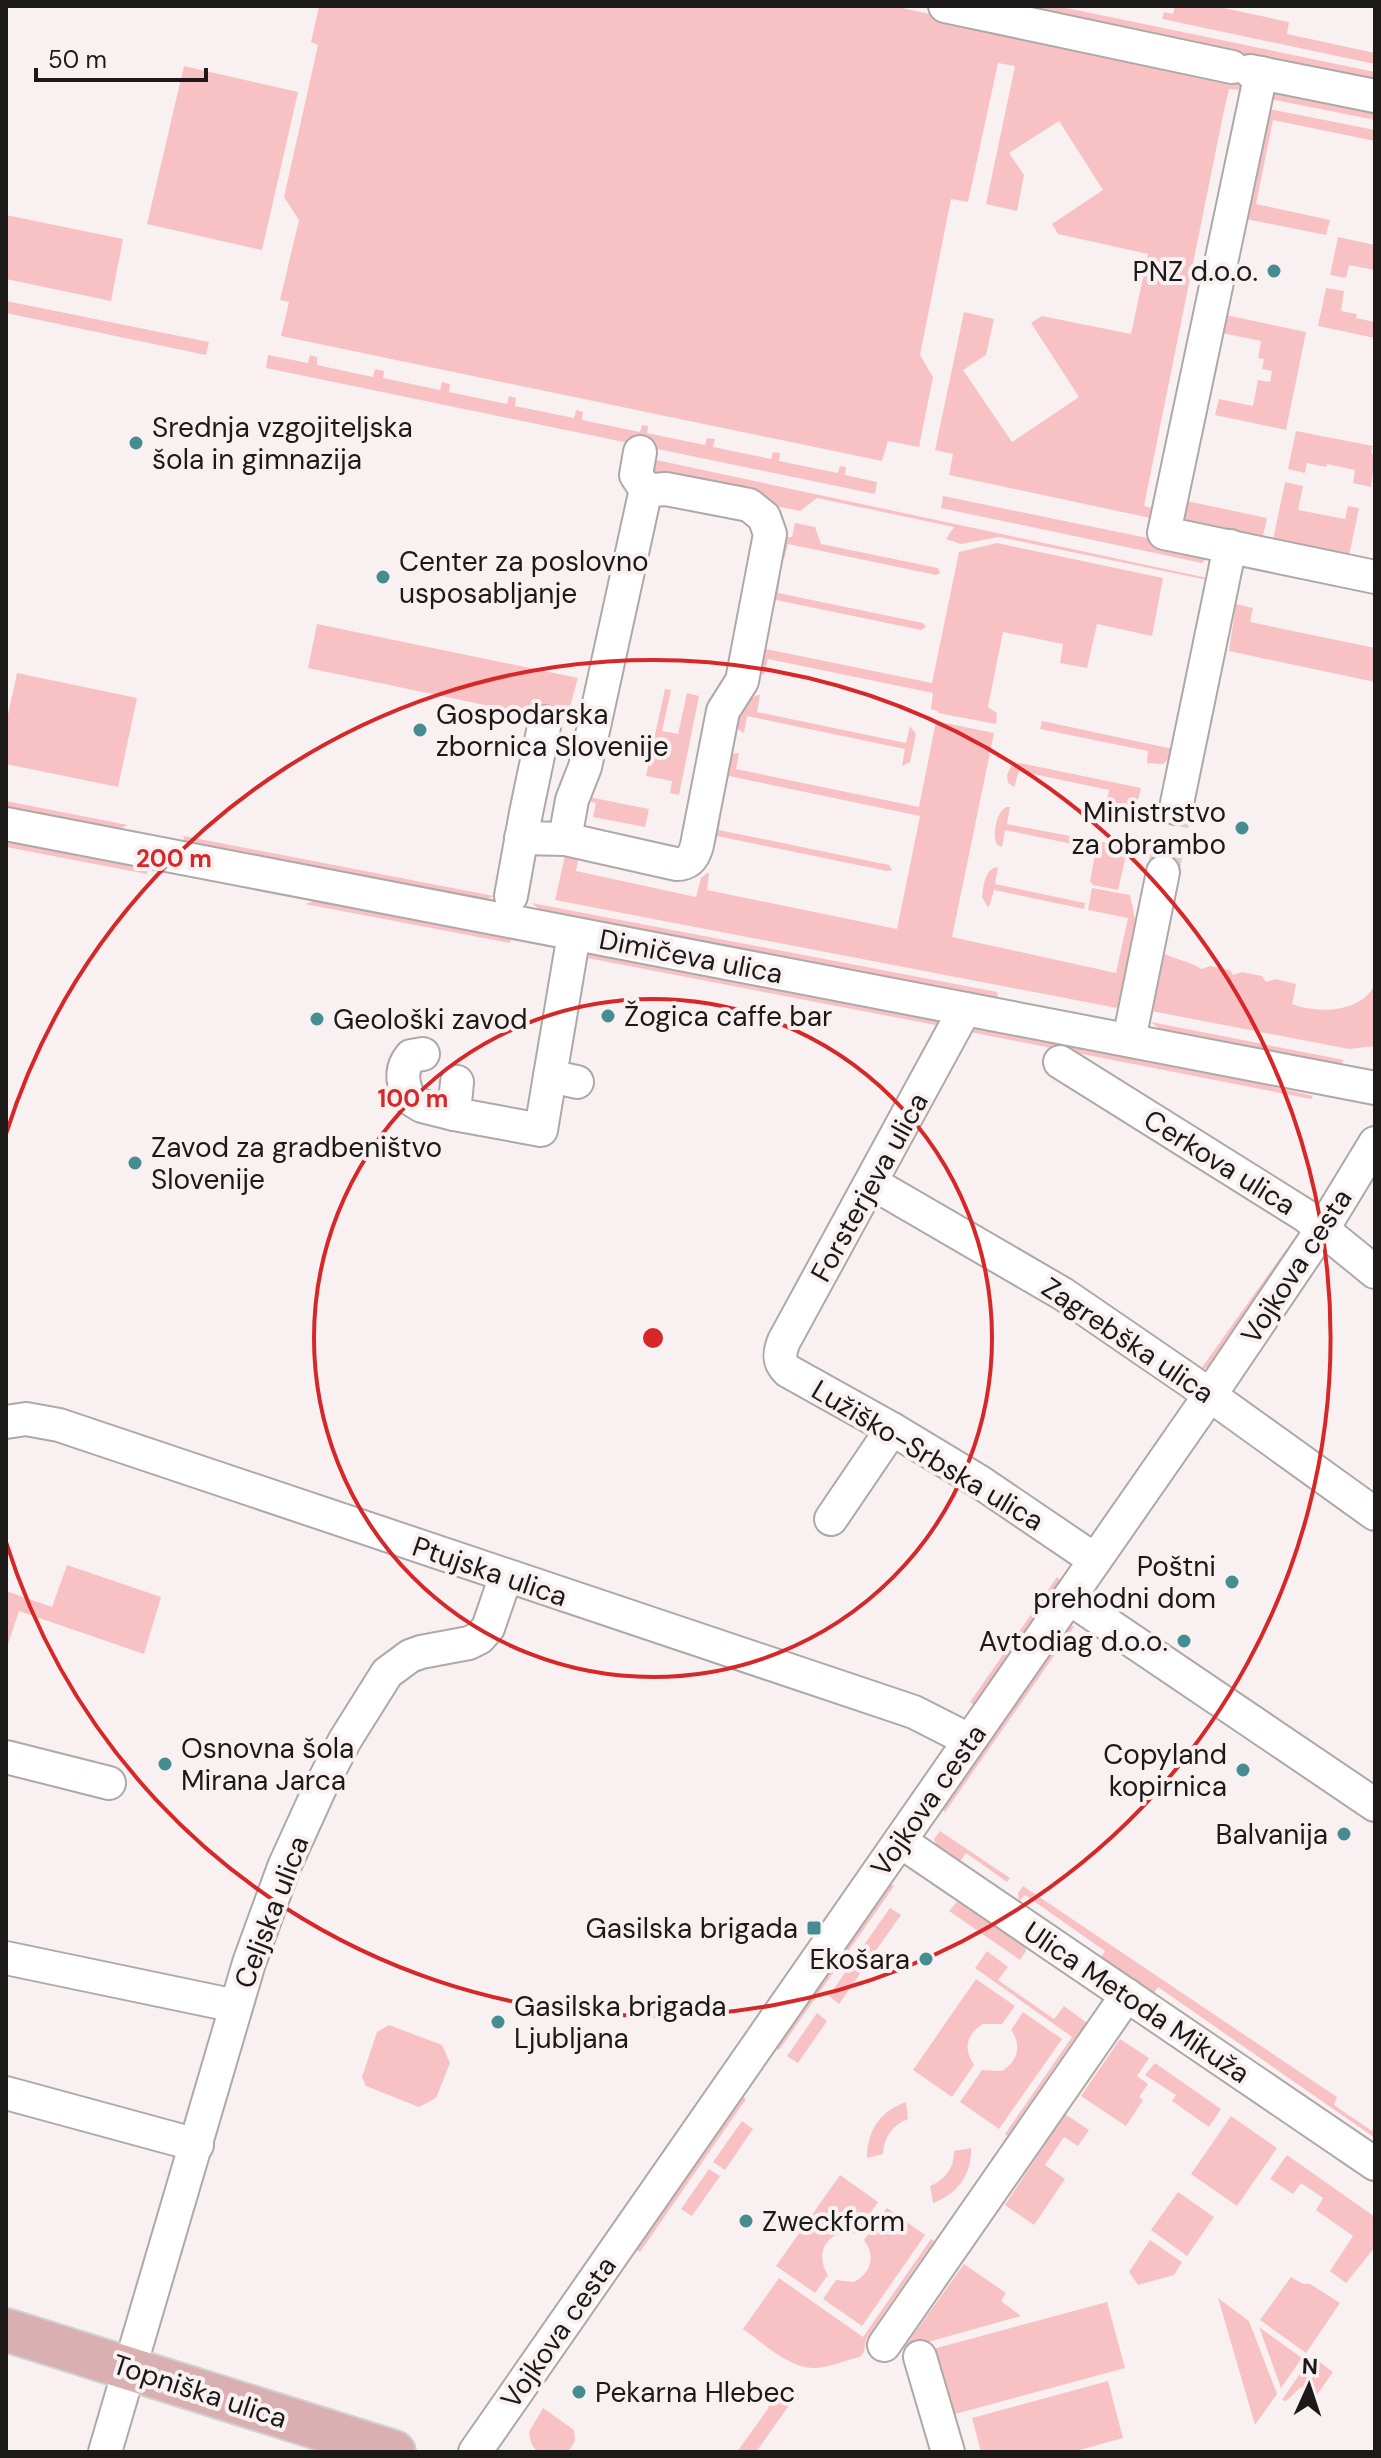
<svg xmlns="http://www.w3.org/2000/svg" width="1381" height="2458" viewBox="0 0 1381 2458" font-family="'DM Sans',sans-serif">
  <rect width="100%" height="100%" fill="#f9f1f1"/>
  <g fill="#f8c2c4">
    <path d="M319,6H892L1246,80L1242,90L1229,89L1223,115L1144,506L1155,509V519L949,475L953,454L935,450L964,312L994,319L986,355L963,370L1012,442L1079,397L1031,323L1042,316L1131,334L1148,254L1058,234L1052,224L1103,190L1059,121L1009,153L1024,175L1017,211L986,204L1015,66L998,63L968,202L951,199L920,355L933,377L919,447L888,441L882,461L281,336L289,302L280,300L299,220L284,197L318,45L311,42Z"/>
    <path d="M991,6H1057L1375,72V80L1322,69L1309,73Z"/>
    <path d="M1175,6H1214L1289,22L1287,34L1375,53V64L1162,19L1164,12L1173,14Z"/>
    <path d="M184,66L298,92L262,250L147,224Z"/>
    <path d="M1273,89L1375,107V120L1265,98Z"/>
    <path d="M1264,108L1375,130V141L1273,120L1256,204L1330,220L1326,235L1241,218Z"/>
    <path d="M6,215L123,239L111,301L6,279Z"/>
    <path d="M1338,237L1375,245V270L1349,265L1346,278L1330,275Z"/>
    <path d="M1326,288L1344,291L1341,311L1357,314L1356,318L1375,322V338L1318,326Z"/>
    <path d="M6,301L209,342L206,355L6,313Z"/>
    <path d="M1221,314L1306,332L1286,430L1215,415L1219,399L1253,406L1258,380L1270,382L1272,371L1262,369L1264,359L1258,358L1261,341L1217,332Z"/>
    <path d="M268,355L308,363L310,355L317,357V365L373,377L375,369L384,371L383,378L440,390L442,382L450,384L449,392L507,404L509,396L516,398L515,406L574,418L576,410L583,412L582,420L640,432L642,425L648,426L647,433L705,445L707,438L715,439L713,447L771,459L773,452L780,453L779,461L838,473L840,466L846,467L845,475L877,482L875,494L266,368Z"/>
    <path d="M1296,431L1373,446L1371,453L1375,455L1371,487L1353,483L1355,470L1327,464L1326,467L1307,463L1305,473L1288,469Z"/>
    <path d="M647,458L1212,579V581L999,537L961,544L946,539L954,527L817,498L800,511L649,480Z"/>
    <path d="M1285,482L1303,486L1298,510L1345,519L1348,506L1359,508L1348,560L1272,545Z"/>
    <path d="M943,496L1201,549L1207,558L1202,563L941,508Z"/>
    <path d="M1182,500L1267,518L1262,541L1183,521L1180,515Z"/>
    <path d="M795,523L815,527L821,544L938,568L940,573L936,575L788,544L784,559L782,558L784,537H792Z"/>
    <path d="M997,543L1163,578L1152,636L1097,624L1087,668L1060,663L1063,644L1003,632L988,707L997,713L996,724L938,713V711L931,709L933,693L768,659L764,675L758,672L765,634L769,633L766,649L932,683L959,552Z"/>
    <path d="M778,578H780L778,593L923,623L926,627L921,630L776,600L771,614Z"/>
    <path d="M1236,604L1253,608L1250,622L1375,648V682L1229,651Z"/>
    <path d="M317,624L578,678L565,724L518,715V712L308,668Z"/>
    <path d="M17,673L137,698L118,787L6,764V724Z"/>
    <path d="M665,689L671,690L662,731L678,734L687,693L699,696L679,795L670,793L672,781L646,776Z"/>
    <path d="M758,695H760L757,712L906,743L910,726L916,734L910,762L902,766L905,749L747,716L744,733L736,728L733,721C736,711 749,698 758,695Z"/>
    <path d="M936,721L994,733L952,937L1116,973L1128,918L1088,910L1092,888L1130,895L1137,928L1117,1008L555,900L566,851L579,854L576,871L696,897L701,878L707,873H709L707,890L897,929L920,816L729,776L725,793L721,791L730,754L739,753L736,769L919,807Z"/>
    <path d="M1042,721L1173,749L1170,758L1163,764L1147,763L1148,751L1040,729Z"/>
    <path d="M1020,763L1141,788L1134,817L1112,812L1111,815L1104,814L1109,790L1019,771L1014,787L1008,783L1007,775L1011,766Z"/>
    <path d="M589,797L649,809L645,827L593,817L596,803L588,801Z"/>
    <path d="M6,801L128,825L117,830L6,809Z"/>
    <path d="M1006,807H1010L1007,824L1128,847L1118,890L1093,885L1090,881L1096,849L1005,830L1002,847L997,845C992,834 996,813 1006,807Z"/>
    <path d="M721,813L719,830L889,865L892,870L887,871L717,836L713,853L709,851L717,814Z"/>
    <path d="M184,836L494,896L488,899H476L183,843Z"/>
    <path d="M6,840L148,868L147,874L6,847Z"/>
    <path d="M998,867L995,884L1085,903L1084,909L994,890L989,907L987,906L982,897C984,885 984,869 998,867Z"/>
    <path d="M317,900L511,937L510,943L305,904Z"/>
    <path d="M532,903L997,992L998,999L541,911Z"/>
    <path d="M589,952L949,1021L946,1027L587,958Z"/>
    <path d="M1163,953C1175,960 1191,961 1201,969L1210,966L1230,970L1233,975L1242,972L1262,976L1266,982L1275,979L1296,984L1292,1004C1318,1014 1362,1013 1375,984V1046L1349,1049L1146,1010L1153,1001Z"/>
    <path d="M1151,1022L1344,1060L1340,1065L1162,1031Z"/>
    <path d="M968,1025L1203,1070L1313,1096L1311,1099L965,1031Z"/>
    <path d="M1300,1230L1302,1231L1212,1364L1198,1373Z"/>
    <path d="M67,1565L161,1597L144,1654L19,1611L6,1650V1591L52,1607Z"/>
    <path d="M1057,1577L1061,1581L974,1705L970,1702Z"/>
    <path d="M1069,1624L1074,1627L945,1812L941,1809Z"/>
    <path d="M940,1831L1010,1878L1007,1882L966,1853L957,1865C946,1857 938,1852 934,1839Z"/>
    <path d="M890,1884L894,1886L779,2050L774,2047Z"/>
    <path d="M1023,1886L1337,2097L1334,2105L1372,2131L1375,2127V2138L1158,1987L1150,1998L1097,1963L1105,1951L1025,1895L1019,1901L1018,1893Z"/>
    <path d="M961,1897L1024,1944L1026,1951L1020,1960L949,1911Z"/>
    <path d="M890,1908L901,1915L872,1956L861,1949Z"/>
    <path d="M987,1951L1008,1967L998,1980L1054,2019L1064,2006L1098,2031L1087,2046L1075,2038L1007,2136L1005,2134L1072,2037L975,1968Z"/>
    <path d="M857,1955L868,1962L839,2004L829,1996Z"/>
    <path d="M976,1979L1015,2006L1002,2024H983C966,2034 963,2049 974,2065L952,2097L913,2070Z"/>
    <path d="M1023,2012L1062,2039L999,2129L960,2102L982,2070L1002,2071C1018,2061 1022,2045 1011,2030Z"/>
    <path d="M817,2013L827,2021L798,2063L787,2056Z"/>
    <path d="M389,2025L442,2045L450,2063L436,2098L419,2107L366,2086L362,2077L377,2032Z"/>
    <path d="M1120,2039L1149,2058L1137,2076L1148,2084L1139,2097L1143,2100L1126,2126L1081,2096Z"/>
    <path d="M1155,2063L1221,2109L1209,2127L1172,2101L1176,2095L1145,2075Z"/>
    <path d="M740,2095L746,2099L640,2252L635,2249Z"/>
    <path d="M906,2102L908,2119C892,2125 884,2137 883,2154L867,2158C867,2131 880,2111 906,2102Z"/>
    <path d="M1065,2114L1089,2130L1078,2146L1064,2137L1045,2165L1065,2179L1034,2225L1005,2205Z"/>
    <path d="M1231,2116L1277,2148L1237,2206L1191,2174Z"/>
    <path d="M742,2121L753,2129L725,2170L713,2162Z"/>
    <path d="M971,2148C972,2174 958,2194 933,2203L930,2186C946,2179 954,2168 954,2151Z"/>
    <path d="M1287,2155L1375,2217V2247L1346,2283L1330,2271L1353,2236L1316,2210L1323,2198L1301,2183L1293,2194L1270,2179Z"/>
    <path d="M709,2169L720,2176L692,2216L681,2209Z"/>
    <path d="M840,2175L878,2202L856,2234C829,2227 813,2253 828,2275L815,2293L776,2266Z"/>
    <path d="M1178,2192L1214,2217L1187,2256L1151,2230Z"/>
    <path d="M887,2208L925,2235L862,2326L823,2299L836,2280L854,2282C871,2273 876,2256 864,2240Z"/>
    <path d="M931,2239L934,2241L866,2339L864,2352L860,2357C846,2360 831,2367 816,2368C789,2369 765,2344 743,2329L779,2278L863,2337Z"/>
    <path d="M1150,2240L1182,2262L1174,2275L1138,2285L1129,2272Z"/>
    <path d="M964,2264L1006,2293L1001,2301L1021,2316L903,2349Z"/>
    <path d="M1291,2277L1303,2284H1310L1340,2303L1306,2353L1260,2320Z"/>
    <path d="M1218,2298L1249,2321L1277,2394L1255,2425Z"/>
    <path d="M1107,2302L1125,2368L951,2415L933,2349Z"/>
    <path d="M1259,2327L1302,2358L1281,2388Z"/>
    <path d="M1312,2356L1333,2372L1316,2396L1301,2387L1286,2401L1282,2400Z"/>
    <path d="M1108,2381L1123,2438L1072,2452H981L972,2418Z"/>
    <path d="M795,2385L799,2399L790,2404L756,2452H737L767,2410L775,2392Z"/>
    <path d="M543,2408L574,2430L575,2441L568,2452H537L531,2443L529,2432Z"/>
  </g>
  <g fill="none" stroke-linecap="round" stroke-linejoin="round">
    <path stroke="#d8d1d1" stroke-width="32" stroke-dasharray="32 16" stroke-linecap="butt" d="M1163,872L1176,808"/>
    <defs>
      <g id="minor">
        <path d="M945,6L1232,67"/>
        <path d="M1250,71L1375,96"/>
        <path d="M1261,73L1164,533L1375,577"/>
        <path d="M640,452L636,475L648,493"/>
        <path d="M1176,808L1230,546"/>
        <path d="M6,824L1375,1088"/>
        <path d="M521,838L565,839L676,864C689,864 694,857 697,845L723,711L742,681L770,534L764,517L749,505L666,489L652,490L644,498L585,767L572,800L565,839"/>
        <path d="M511,896L526,813L545,722"/>
        <path d="M574,934L550,1076L577,1082"/>
        <path d="M965,1009L784,1341C779,1353 778,1362 788,1371L892,1429L980,1482L1095,1560"/>
        <path d="M1129,1040L1163,872"/>
        <path d="M423,1054L411,1056C400,1069 402,1083 409,1098L422,1106L454,1114"/>
        <path d="M1060,1062L1306,1216L1375,1272"/>
        <path d="M457,1082L454,1114L541,1130L550,1076"/>
        <path d="M872,1183L1063,1294L1190,1381L1375,1514"/>
        <path d="M6,1422L26,1419L59,1425L914,1712L969,1740"/>
        <path d="M831,1519L892,1429"/>
        <path d="M1069,1598L1375,1805"/>
        <path d="M6,1757L109,1783"/>
        <path d="M900,1841L1375,2164"/>
        <path d="M6,1958L236,2006"/>
        <path d="M6,2093L197,2145"/>
        <path d="M884,2345L1127,1995"/>
        <path d="M920,2357L948,2452"/>
        <path d="M105,2452L249,1963L284,1867L320,1788L345,1740L387,1673L410,1656L421,1652L469,1643L479,1638L488,1628L506,1576"/>
        <path d="M475,2452L1210,1395L1327,1222L1375,1143"/>
      </g>
      <path id="major" d="M6,2330L394,2452"/>
    </defs>
    <use href="#minor" stroke="#afa8a8" stroke-width="36"/>
    <use href="#major" stroke="#d2d1d1" stroke-width="46"/>
    <use href="#minor" stroke="#fff" stroke-width="32"/>
    <use href="#major" stroke="#daafb2" stroke-width="42"/>
  </g>
  <g fill="none" stroke="#d62828" stroke-width="4">
    <circle cx="653" cy="1338" r="339"/>
    <path d="M6 1134A678 678 0 1 1 6 1542"/>
  </g>
  <g fill="#458d91" stroke="#f9f1f1" stroke-width="3">
    <circle cx="1274" cy="271" r="8"/>
    <circle cx="136" cy="443" r="8"/>
    <circle cx="383" cy="577" r="8"/>
    <circle cx="420" cy="730" r="8"/>
    <circle cx="1242" cy="828" r="8"/>
    <circle cx="608" cy="1016" r="8"/>
    <circle cx="317" cy="1019" r="8"/>
    <circle cx="135" cy="1163" r="8"/>
    <circle cx="1232" cy="1582" r="8"/>
    <circle cx="1184" cy="1641" r="8"/>
    <circle cx="165" cy="1764" r="8"/>
    <circle cx="1243" cy="1770" r="8"/>
    <circle cx="1344" cy="1834" r="8"/>
    <rect x="806" y="1920" width="16" height="16" rx="4"/>
    <circle cx="926" cy="1959" r="8"/>
    <circle cx="498" cy="2022" r="8"/>
    <circle cx="746" cy="2221" r="8"/>
    <circle cx="579" cy="2392" r="8"/>
  </g>
  <g text-anchor="middle" stroke-width="8" stroke-linejoin="round" paint-order="stroke">
    <g font-size="28" fill="#1c1919" stroke="#f9f1f1" text-anchor="start">
      <text x="1258" y="281" text-anchor="end">PNZ d.o.o.</text>
      <text x="152" y="437">Srednja vzgojiteljska<tspan x="152" dy="32">šola in gimnazija</tspan></text>
      <text x="399" y="571">Center za poslovno<tspan x="399" dy="32">usposabljanje</tspan></text>
      <text x="436" y="724">Gospodarska<tspan x="436" dy="32">zbornica Slovenije</tspan></text>
      <text x="1226" y="822" text-anchor="end">Ministrstvo<tspan x="1226" dy="32">za obrambo</tspan></text>
      <text x="624" y="1026">Žogica caffe bar</text>
      <text x="333" y="1029">Geološki zavod</text>
      <text x="151" y="1157">Zavod za gradbeništvo<tspan x="151" dy="32">Slovenije</tspan></text>
      <text x="1216" y="1576" text-anchor="end">Poštni<tspan x="1216" dy="32">prehodni dom</tspan></text>
      <text x="1168" y="1651" text-anchor="end">Avtodiag d.o.o.</text>
      <text x="181" y="1758">Osnovna šola<tspan x="181" dy="32">Mirana Jarca</tspan></text>
      <text x="1227" y="1764" text-anchor="end">Copyland<tspan x="1227" dy="32">kopirnica</tspan></text>
      <text x="1328" y="1844" text-anchor="end">Balvanija</text>
      <text x="798" y="1938" text-anchor="end">Gasilska brigada</text>
      <text x="910" y="1969" text-anchor="end">Ekošara</text>
      <text x="514" y="2016">Gasilska brigada<tspan x="514" dy="32">Ljubljana</tspan></text>
      <text x="762" y="2231">Zweckform</text>
      <text x="595" y="2402">Pekarna Hlebec</text>
    </g>
    <g font-size="28" fill="#1c1919" stroke="#f9f1f1">
      <text transform="translate(691 956) rotate(11)" y="10">Dimičeva ulica</text>
      <text transform="translate(1220 1162) rotate(32)" y="10">Cerkova ulica</text>
      <text transform="translate(869 1187) rotate(-61)" y="10">Forsterjeva ulica</text>
      <text transform="translate(1296 1266) rotate(-57)" y="10">Vojkova cesta</text>
      <text transform="translate(1128 1340) rotate(34)" y="10">Zagrebška ulica</text>
      <text transform="translate(928 1455) rotate(31)" y="10">Lužiško-Srbska ulica</text>
      <text transform="translate(490 1571) rotate(19)" y="10">Ptujska ulica</text>
      <text transform="translate(928 1800) rotate(-55)" y="10">Vojkova cesta</text>
      <text transform="translate(271 1912) rotate(-69)" y="10">Celjska ulica</text>
      <text transform="translate(1137 2002) rotate(34)" y="10">Ulica Metoda Mikuža</text>
      <text transform="translate(558 2332) rotate(-55)" y="10">Vojkova cesta</text>
      <text transform="translate(200 2391) rotate(18)" y="10">Topniška ulica</text>
    </g>
  </g>
  <circle cx="653" cy="1338" r="12" fill="#d62828" stroke="#f9f1f1" stroke-width="4"/>
  <g font-size="24" text-anchor="middle" font-weight="bold" fill="#d62828" stroke="#f9f1f1" stroke-width="8" stroke-linejoin="round" paint-order="stroke">
    <text x="174" y="867">200 m</text>
    <text x="413" y="1107">100 m</text>
  </g>
  <rect width="1381" height="2458" fill="none" stroke="#1c1919" stroke-width="16"/>
  <g transform="translate(1309 2386) rotate(3)" stroke="#f9f1f1" stroke-width="6" paint-order="stroke">
  <path d="M0-6L14 30L0 20L-14 30Z" fill="#1c1919"/>
  <text y="-12" font-size="22" font-weight="bold" text-anchor="middle" fill="#1c1919">N</text>
  </g>
  <path d="M36 68v12h170v-12" fill="none" stroke="#1c1919" stroke-width="4"/>
  <text x="48" y="68" font-size="24" fill="#1c1919" stroke="#f9f1f1" stroke-width="6" paint-order="stroke">50 m</text>
</svg>
